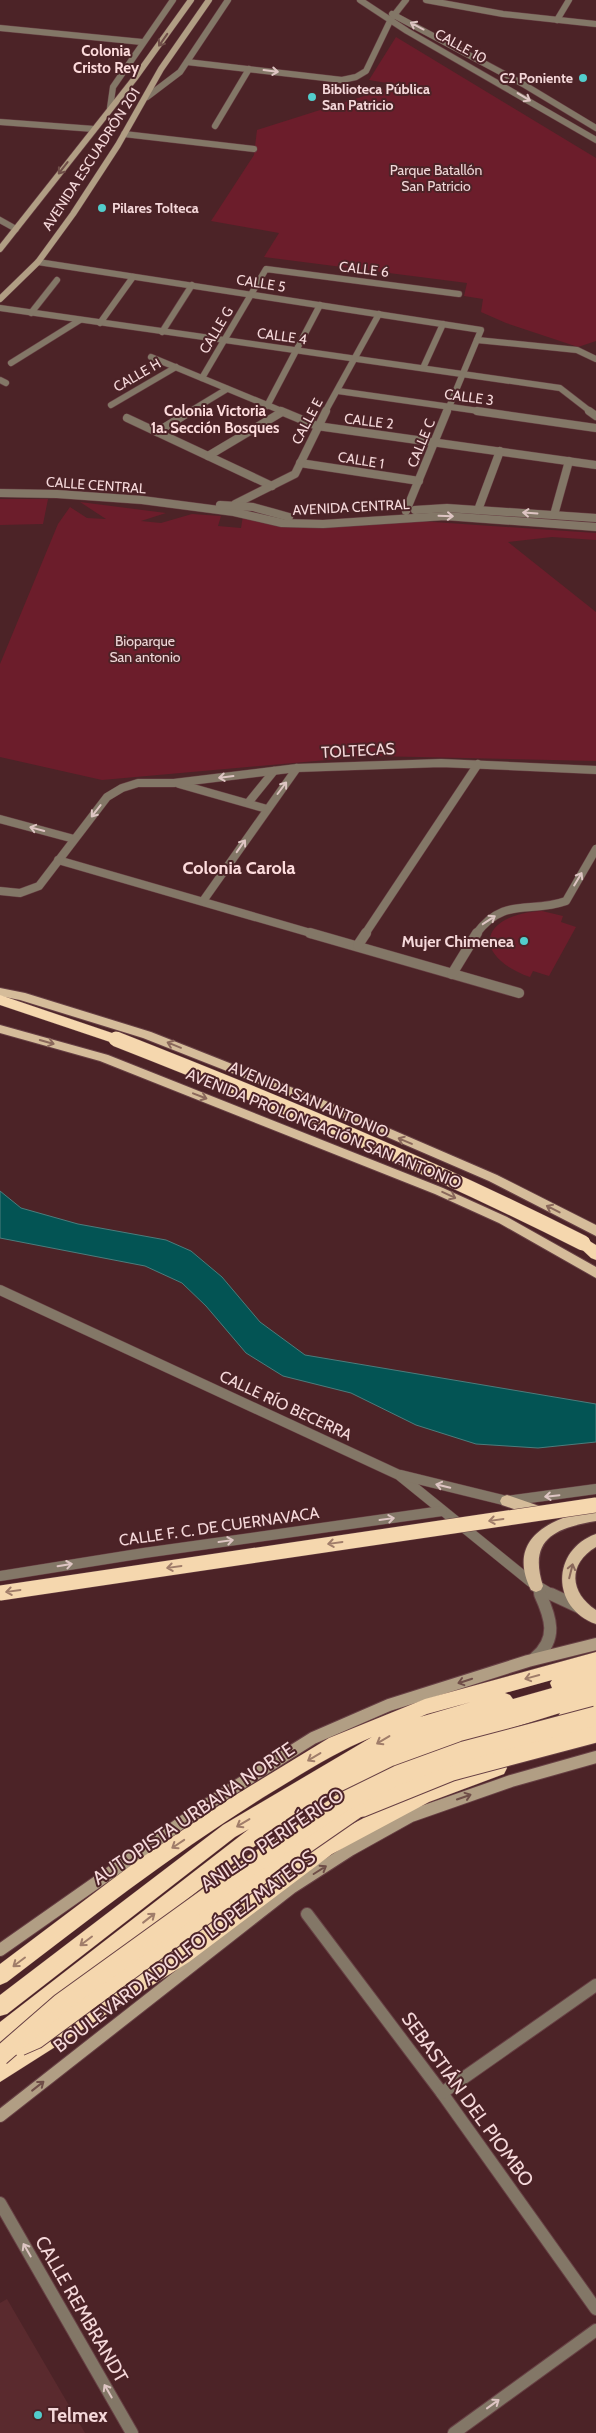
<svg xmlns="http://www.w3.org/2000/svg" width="596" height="2433" viewBox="0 0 596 2433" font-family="Cabin,sans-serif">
  <rect width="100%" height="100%" fill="#4c2327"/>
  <path fill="#5a2a2e" d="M7,2299L85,2433H0V2303Z"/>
  <g fill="#6c1d2b">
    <path d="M396,37L596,158V341L578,347L506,323L481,312L483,299L464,296L467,283L264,257L279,233L211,221L254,155L257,130L399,85L369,80Z"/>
    <path d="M0,499H48L43,524L0,525Z"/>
    <path d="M80,502L166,513L141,521L161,523L192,514L221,516L218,526L241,528L243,516L264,523L419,521L596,533V540L552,537L508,542L596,612V761L372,756L102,780L0,757V664L58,524L70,507L87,518L106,519Z"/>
    <path d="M542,911L563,916L561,922L576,927L549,976L533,971L530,977C469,955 481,914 542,911Z"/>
  </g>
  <path fill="#035454" stroke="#4c7c7c" d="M0,1191L21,1208L78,1224L166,1240L191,1251L222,1277L260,1322L305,1355L596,1404V1442L538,1448L476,1444L416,1425L351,1393L283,1376L246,1353L206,1306L182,1283L145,1266L0,1238Z"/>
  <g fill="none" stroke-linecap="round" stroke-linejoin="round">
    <defs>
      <g id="minor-far3">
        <path d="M426,0L503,14L596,24"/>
        <path d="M557,20L569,0"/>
        <path d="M0,28L142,42"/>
        <path d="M187,62L342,80L356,77L366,71L391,19L406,0"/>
        <path d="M0,122L94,129"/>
        <path d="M215,126L249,69"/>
        <path d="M124,134L254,149"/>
        <path d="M0,220L16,229"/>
        <path d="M38,262L481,330L447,412"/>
        <path d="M0,308L560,388L591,412"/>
        <path d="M31,313L57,280"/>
        <path d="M100,323L133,277"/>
        <path d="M162,332L192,285"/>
        <path d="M477,340L577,350L596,359"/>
        <path d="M151,357L284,412"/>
        <path d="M11,363L80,320"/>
        <path d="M423,368L443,324"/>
        <path d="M202,378L266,269L459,294"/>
        <path d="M0,380L6,383"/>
        <path d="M338,391L486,412"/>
        <path d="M111,405L176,367"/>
        <path d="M267,406L320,305"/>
        <path d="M189,412L227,389"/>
        <path d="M325,412L379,314"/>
      </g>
      <g id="minor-far2">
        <path d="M281,411L317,426L596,465"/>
        <path d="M477,411L596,428"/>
        <path d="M589,411L596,416"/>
        <path d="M127,418L272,486"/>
        <path d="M157,432L191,411"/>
        <path d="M208,456L282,412"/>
        <path d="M300,463L419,481"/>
        <path d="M232,510L235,504L295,474L326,411"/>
        <path d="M478,510L500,451"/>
        <path d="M406,511L447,411"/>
        <path d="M554,515L569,461"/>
        <path d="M179,784L267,809"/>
        <path d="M248,803L274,771"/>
        <path d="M0,819L74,839"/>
        <path d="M58,860L314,934"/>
        <path d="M0,891L20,893L39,886L107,797L122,788L138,783H174L297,768L441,763L596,770"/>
        <path d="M203,901L297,768"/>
        <path d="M365,934L478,764"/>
        <path d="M476,934C504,896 530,914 566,901L596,849"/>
      </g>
      <g id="minor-far1">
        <path d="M310,933L519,993"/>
        <path d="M358,945L366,933"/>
        <path d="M452,974L477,933"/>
        <path d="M0,1290L399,1475L531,1582L553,1595"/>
        <path d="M401,1475L507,1501L596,1489"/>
        <path d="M0,1576L144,1553L442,1511"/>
        <path d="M536,1586L541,1595"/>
      </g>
      <g id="minor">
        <path d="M551,1594L581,1608"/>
        <path d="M535,1658C558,1639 551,1618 540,1594"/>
        <path d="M307,1914L442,2093L596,2309"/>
        <path d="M442,2093L596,1985"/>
        <path d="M0,2203L132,2433"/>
        <path d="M454,2433L596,2330"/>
      </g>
      <g id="tertiary-far1">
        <path d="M360,0L407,31L596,140"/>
        <path d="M392,14L523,84L596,128"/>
        <path d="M147,97L180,72L228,0"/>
        <path d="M110,108L113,87L173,0"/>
      </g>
      <g id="tertiary">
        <path d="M0,493L57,494L142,500L234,512L282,523L323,524L445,516L596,527"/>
        <path d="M220,505L253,507L289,517"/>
        <path d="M415,510L447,508L596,518"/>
      </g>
      <g id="secondary-far1">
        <path d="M0,249L135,78L191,0"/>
        <path d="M0,299L38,262L73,214L118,145L161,69L209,0"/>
      </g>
      <g id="secondary">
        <path d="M0,1950L208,1804L313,1738L389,1705L528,1661L596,1644"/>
        <path d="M0,2116L291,1888L350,1850L411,1816L511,1781L596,1757"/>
      </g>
      <g id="primary">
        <path d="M0,988L25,993L151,1032L321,1099L497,1175L596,1225V1236L489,1181L313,1105L143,1038L20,1000L0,996Z"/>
        <path d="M0,1025L108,1055L443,1188L507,1217L596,1267V1278L499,1223L435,1194L100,1061L0,1033Z"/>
        <path d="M507,1495L545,1508L547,1512L545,1516L540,1518L502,1505L500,1501L502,1497Z"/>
        <path d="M596,1509V1521C555,1528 528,1539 543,1586L541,1590L536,1592L531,1590C505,1537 553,1517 596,1509Z"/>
        <path d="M596,1534V1547C567,1564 570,1593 596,1610V1624C551,1608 551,1550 596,1534Z"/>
      </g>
      <g id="motorway">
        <path d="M0,995L121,1036L123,1039L116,1044L0,1005Z"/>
        <path d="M583,1237L596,1245V1260L591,1258L575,1243L578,1239Z"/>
        <path d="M596,1652V1713L567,1724L561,1722L558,1716L560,1713L417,1758L343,1802L337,1800L335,1792L297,1813L7,2041L0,2043V2022L249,1829L235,1837L7,2014L0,2016V1995L223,1825L372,1737C336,1752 305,1772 272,1792C179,1849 93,1916 7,1982L0,1985V1964L138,1860L229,1799L329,1738L425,1699ZM552,1680L550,1683L552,1688L513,1699L510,1695L505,1693ZM471,1702L420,1717L427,1714Z"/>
        <path d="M498,1760L504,1762L507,1768L504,1774L429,1802L332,1854L189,1962L0,2082V2061L175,1950L318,1842L417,1790Z"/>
      </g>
    </defs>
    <use href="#minor-far3" stroke="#674044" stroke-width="7"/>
    <use href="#minor-far2" stroke="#674044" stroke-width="9"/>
    <use href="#minor-far1" stroke="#674044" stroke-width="11"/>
    <use href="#minor" stroke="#674044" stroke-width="14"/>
    <use href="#tertiary-far1" stroke="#674044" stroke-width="7"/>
    <use href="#tertiary" stroke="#674044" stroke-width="9"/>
    <use href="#secondary-far1" stroke="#674044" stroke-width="7"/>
    <use href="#secondary" stroke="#674044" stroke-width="14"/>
    <use href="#primary" stroke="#674044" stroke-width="2"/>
    <use href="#motorway" stroke="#674044" stroke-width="1"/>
    <use href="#minor-far3" stroke="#837767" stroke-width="6"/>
    <use href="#minor-far2" stroke="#837767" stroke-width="8"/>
    <use href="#minor-far1" stroke="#837767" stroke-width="10"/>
    <use href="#minor" stroke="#837767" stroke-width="12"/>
    <use href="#tertiary-far1" stroke="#837767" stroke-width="6"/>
    <use href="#tertiary" stroke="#837767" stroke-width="8"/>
    <use href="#secondary-far1" stroke="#b19e84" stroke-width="6"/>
    <use href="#secondary" stroke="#b19e84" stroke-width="12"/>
    <use href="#primary" fill="#d5bc9a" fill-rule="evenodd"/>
    <use href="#motorway" fill="#f5d7ae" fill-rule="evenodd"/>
    <defs>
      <g id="motorway-bridge-far1">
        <path d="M116,1039C274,1101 431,1166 583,1243"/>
        <path d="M0,1593L596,1505"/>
      </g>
      <g id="motorway-bridge">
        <path d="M348,1809L363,1807L452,1771L596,1733"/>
        <path d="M20,2046L36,2039L229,1897L356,1809"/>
        <path d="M0,2056L61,2003L291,1837L345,1801L398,1775L464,1751L596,1716"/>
      </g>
    </defs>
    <use href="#motorway-bridge-far1" stroke="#674044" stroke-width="16" stroke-linecap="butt"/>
    <use href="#motorway-bridge" stroke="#674044" stroke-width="21" stroke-linecap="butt"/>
    <use href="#motorway-bridge-far1" stroke="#f5d7ae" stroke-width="15"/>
    <use href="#motorway-bridge" stroke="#f5d7ae" stroke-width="19"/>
  </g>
  <defs><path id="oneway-shaft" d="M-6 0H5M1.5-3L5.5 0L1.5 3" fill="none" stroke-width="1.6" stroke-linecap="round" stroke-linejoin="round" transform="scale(1.25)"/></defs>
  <g stroke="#dec5c3">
    <use href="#oneway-shaft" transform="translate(417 26) rotate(-152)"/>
    <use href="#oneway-shaft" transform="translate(271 71) rotate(7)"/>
    <use href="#oneway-shaft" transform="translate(524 97) rotate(31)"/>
    <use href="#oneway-shaft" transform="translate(530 513) rotate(-176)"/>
    <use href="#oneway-shaft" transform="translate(446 516) rotate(2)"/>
    <use href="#oneway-shaft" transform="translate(226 777) rotate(173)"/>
    <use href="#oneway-shaft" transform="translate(282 788) rotate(-53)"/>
    <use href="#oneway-shaft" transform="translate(96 811) rotate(128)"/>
    <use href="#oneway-shaft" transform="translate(37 829) rotate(-165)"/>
    <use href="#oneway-shaft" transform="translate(241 846) rotate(-55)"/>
    <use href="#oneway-shaft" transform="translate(578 879) rotate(-59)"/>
    <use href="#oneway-shaft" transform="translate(489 920) rotate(-33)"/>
    <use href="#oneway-shaft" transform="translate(443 1486) rotate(-166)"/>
    <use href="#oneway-shaft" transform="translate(552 1496) rotate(174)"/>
    <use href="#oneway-shaft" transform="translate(387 1519) rotate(-8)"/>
    <use href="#oneway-shaft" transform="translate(226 1541) rotate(-8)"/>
    <use href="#oneway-shaft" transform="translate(65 1565) rotate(-9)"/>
    <use href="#oneway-shaft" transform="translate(27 2250) rotate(-120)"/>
    <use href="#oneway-shaft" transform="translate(108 2391) rotate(-120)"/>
    <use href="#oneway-shaft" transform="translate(493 2404) rotate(-36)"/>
  </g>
  <g stroke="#6f4e48">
    <use href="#oneway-shaft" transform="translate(163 40) rotate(125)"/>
    <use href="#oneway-shaft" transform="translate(63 168) rotate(128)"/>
    <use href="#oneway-shaft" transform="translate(465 1681) rotate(162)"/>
    <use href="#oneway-shaft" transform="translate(464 1797) rotate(-19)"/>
    <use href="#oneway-shaft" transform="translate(320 1870) rotate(-32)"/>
    <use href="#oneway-shaft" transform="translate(38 2086) rotate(-38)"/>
  </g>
  <g stroke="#8a685b">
    <use href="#oneway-shaft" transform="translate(47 1042) rotate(16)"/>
    <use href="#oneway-shaft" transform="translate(174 1045) rotate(-158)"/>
    <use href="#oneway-shaft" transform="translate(200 1096) rotate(21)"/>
    <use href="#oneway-shaft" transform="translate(405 1141) rotate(-157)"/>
    <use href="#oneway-shaft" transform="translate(449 1195) rotate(25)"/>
    <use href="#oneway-shaft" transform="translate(553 1209) rotate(-153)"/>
    <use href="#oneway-shaft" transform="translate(571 1571) rotate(-76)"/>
  </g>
  <g stroke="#a07d6a">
    <use href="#oneway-shaft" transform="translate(496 1520) rotate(172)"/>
    <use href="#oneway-shaft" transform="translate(335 1543) rotate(172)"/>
    <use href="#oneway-shaft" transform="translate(174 1567) rotate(172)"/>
    <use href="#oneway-shaft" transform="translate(13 1591) rotate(172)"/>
    <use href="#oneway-shaft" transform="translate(532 1677) rotate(165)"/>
    <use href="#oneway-shaft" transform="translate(383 1740) rotate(149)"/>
    <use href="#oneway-shaft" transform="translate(314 1757) rotate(149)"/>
    <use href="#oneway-shaft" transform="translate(243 1823) rotate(149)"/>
    <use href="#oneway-shaft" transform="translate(178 1844) rotate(146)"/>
    <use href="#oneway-shaft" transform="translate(149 1918) rotate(-38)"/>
    <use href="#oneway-shaft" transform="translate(86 1941) rotate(143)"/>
    <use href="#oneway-shaft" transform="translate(19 1962) rotate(143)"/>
  </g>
  <g fill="#52cdcc" stroke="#4c2327" stroke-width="2">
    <circle cx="583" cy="78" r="5"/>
    <circle cx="312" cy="97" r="5"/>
    <circle cx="102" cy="208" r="5"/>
    <circle cx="524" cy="941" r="5"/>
    <circle cx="38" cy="2415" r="5"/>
  </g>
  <g text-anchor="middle" stroke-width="4" stroke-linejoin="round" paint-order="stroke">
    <g font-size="14" fill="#f5d8da" stroke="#4c2327">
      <text transform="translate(461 46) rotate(29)" y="5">CALLE 10</text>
      <text transform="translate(91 159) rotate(-57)" y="5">AVENIDA ESCUADRÓN 201</text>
      <text transform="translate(364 269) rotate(7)" y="5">CALLE 6</text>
      <text transform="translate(261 283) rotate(9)" y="5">CALLE 5</text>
      <text transform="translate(216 330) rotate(-59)" y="5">CALLE G</text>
      <text transform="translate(282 336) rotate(8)" y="5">CALLE 4</text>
      <text transform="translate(137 375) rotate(-30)" y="5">CALLE H</text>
      <text transform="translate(469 397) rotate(8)" y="5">CALLE 3</text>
      <text transform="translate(307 421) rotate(-62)" y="5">CALLE E</text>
      <text transform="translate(369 421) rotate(7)" y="5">CALLE 2</text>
      <text transform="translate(421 443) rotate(-68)" y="5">CALLE C</text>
      <text transform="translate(361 460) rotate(9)" y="5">CALLE 1</text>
      <text transform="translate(96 485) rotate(4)" y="5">CALLE CENTRAL</text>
      <text transform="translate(351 507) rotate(-3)" y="5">AVENIDA CENTRAL</text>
    </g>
    <g font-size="14" font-weight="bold" fill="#f5d8da" stroke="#4c2327" text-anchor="start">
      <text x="573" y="83" text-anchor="end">C2 Poniente</text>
      <text x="322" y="94">Biblioteca Pública<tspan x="322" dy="16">San Patricio</tspan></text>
      <text x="112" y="213">Pilares Tolteca</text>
    </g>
    <g font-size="14" fill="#efd6d7" stroke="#4c2327">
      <text x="436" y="175">Parque Batallón<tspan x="436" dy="16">San Patricio</tspan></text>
      <text x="145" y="646">Bioparque<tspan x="145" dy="16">San antonio</tspan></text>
    </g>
    <g font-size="15" font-weight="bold" fill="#fddbdc" stroke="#4c2327">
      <text x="106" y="56">Colonia<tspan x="106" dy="17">Cristo Rey</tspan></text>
      <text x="215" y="416">Colonia Victoria<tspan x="215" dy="17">1a. Sección Bosques</tspan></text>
    </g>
    <g font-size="16" fill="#f5d8da" stroke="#4c2327">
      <text transform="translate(358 750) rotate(-3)" y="6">TOLTECAS</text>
      <text transform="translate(309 1099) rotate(23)" y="6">AVENIDA SAN ANTONIO</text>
      <text transform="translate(324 1128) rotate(22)" y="6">AVENIDA PROLONGACIÓN SAN ANTONIO</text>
      <text transform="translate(286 1405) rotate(25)" y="6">CALLE RÍO BECERRA</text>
      <text transform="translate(219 1526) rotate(-8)" y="6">CALLE F. C. DE CUERNAVACA</text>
    </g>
    <g font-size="16" font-weight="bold" fill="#f5d8da" stroke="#4c2327" text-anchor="end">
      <text x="514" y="947">Mujer Chimenea</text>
    </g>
    <g font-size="18" font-weight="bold" fill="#fddbdc" stroke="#4c2327">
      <text x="239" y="874">Colonia Carola</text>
    </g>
    <g font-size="19" fill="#f5d8da" stroke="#4c2327">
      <text transform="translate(193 1813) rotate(-34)" y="7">AUTOPISTA URBANA NORTE</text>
      <text transform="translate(272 1839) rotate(-34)" y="7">ANILLO PERIFÉRICO</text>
      <text transform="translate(184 1951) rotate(-37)" y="7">BOULEVARD ADOLFO LÓPEZ MATEOS</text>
      <text transform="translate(468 2099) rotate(54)" y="7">SEBASTIÁN DEL PIOMBO</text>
      <text transform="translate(82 2309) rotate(60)" y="7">CALLE REMBRANDT</text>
    </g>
    <g font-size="19" font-weight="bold" fill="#f5d8da" stroke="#4c2327" text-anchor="start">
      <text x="48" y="2422">Telmex</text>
    </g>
  </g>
</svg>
